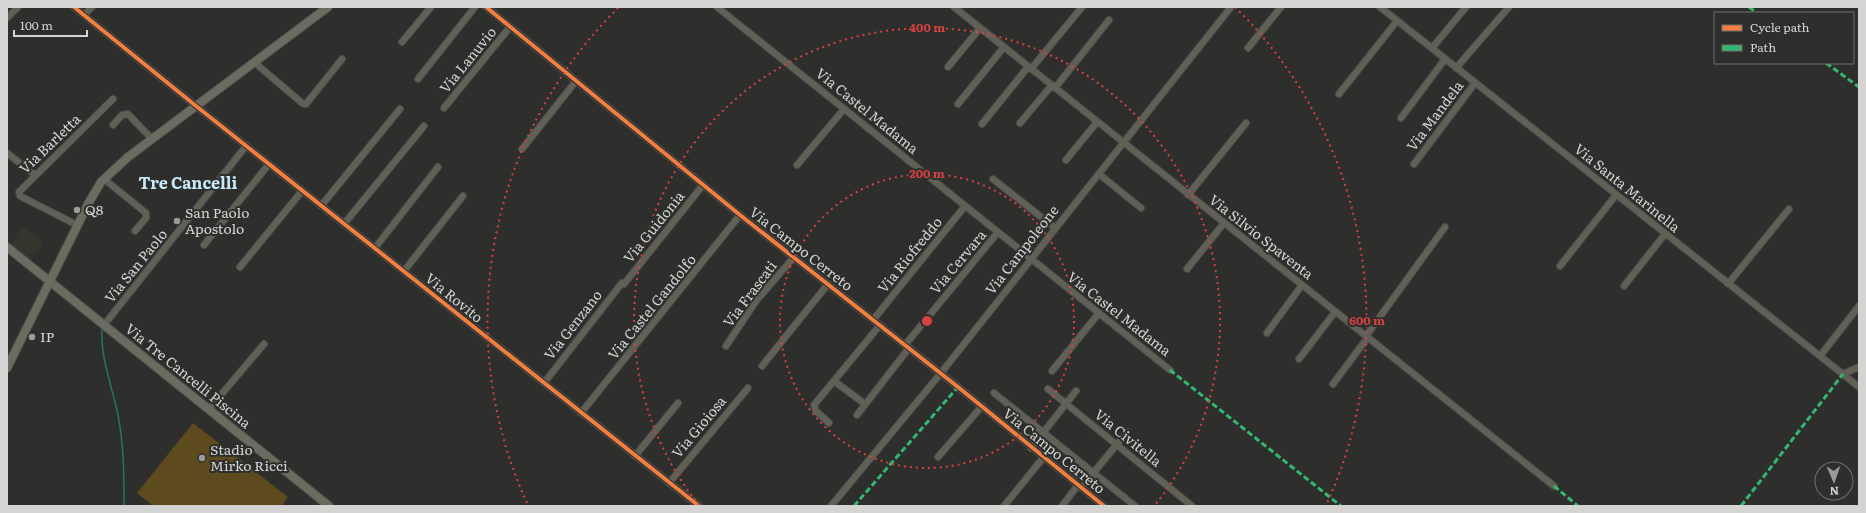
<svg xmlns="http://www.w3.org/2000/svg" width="1866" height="513" viewBox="0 0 1866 513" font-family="Literata,serif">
  <rect width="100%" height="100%" fill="#2e2e2d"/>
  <path fill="#32362d" d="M22,226L44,243L29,261L10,247Z"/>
  <path fill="#5d4a1e" d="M193,423L288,497L282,506H153L137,493Z"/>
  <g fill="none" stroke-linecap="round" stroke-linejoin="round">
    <path stroke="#25785a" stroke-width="1.5" d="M102,328C100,357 112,386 118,415C124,447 124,474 124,506"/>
    <defs>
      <g id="street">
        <path d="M74,7L196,106L699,506"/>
        <path d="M486,7L740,215L958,387L1104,506"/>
        <path d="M717,7L1170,370"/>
        <path d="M954,7L1554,486"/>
        <path d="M1380,7L1859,387"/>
        <path d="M84,15L92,7"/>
        <path d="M7,18L18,7"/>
        <path d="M402,42L431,7"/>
        <path d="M1248,48L1281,7"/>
        <path d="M1432,48L1466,7"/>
        <path d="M254,62L302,103L306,104L342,59"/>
        <path d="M948,67L980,28"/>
        <path d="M1456,68L1509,7"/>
        <path d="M1031,69L1082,7"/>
        <path d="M418,79L475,7"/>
        <path d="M1055,88L1109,20"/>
        <path d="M1339,94L1397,21"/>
        <path d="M958,104L1004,47"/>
        <path d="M444,108L510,27"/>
        <path d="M1401,118L1445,59"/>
        <path d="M1020,123L1052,85"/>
        <path d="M982,124L1028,67"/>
        <path d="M113,125L122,115L128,114L152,139"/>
        <path d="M522,149L576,81"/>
        <path d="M7,153L35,175"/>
        <path d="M1066,160L1097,122"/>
        <path d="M1414,164L1475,83"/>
        <path d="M797,165L844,109"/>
        <path d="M1099,174L1141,208"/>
        <path d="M104,179L146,213V218L135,231"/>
        <path d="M993,179L1055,228"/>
        <path d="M1188,195L1246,123"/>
        <path d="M321,206L400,109"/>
        <path d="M344,224L424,126"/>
        <path d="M77,225L20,196L19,192L113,99"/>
        <path d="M204,245L269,164"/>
        <path d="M375,248L438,167"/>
        <path d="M1560,266L1616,195"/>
        <path d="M240,267L302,191"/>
        <path d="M1187,269L1224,223"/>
        <path d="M404,271L463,196"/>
        <path d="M624,284L703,185"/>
        <path d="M1728,284L1789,209"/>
        <path d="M1624,286L1665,234"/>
        <path d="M873,320L965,206"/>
        <path d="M104,325L246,146"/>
        <path d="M1267,333L1302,285"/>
        <path d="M1366,336L1445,227"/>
        <path d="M905,345L998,232"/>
        <path d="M726,346L756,301L794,257"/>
        <path d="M1820,356L1859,306"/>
        <path d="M1299,359L1335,312"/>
        <path d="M762,366L828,284"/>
        <path d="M1052,371L1099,313"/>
        <path d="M1843,374L1859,367"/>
        <path d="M834,381L865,404"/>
        <path d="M544,383L622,283"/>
        <path d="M1333,384L1368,337"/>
        <path d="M1048,389L1192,506"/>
        <path d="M994,393L1135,506"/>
        <path d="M209,409L264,344"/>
        <path d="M581,413L740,215"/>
        <path d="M857,415L909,348"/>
        <path d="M829,423L816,411L814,405L880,325"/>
        <path d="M1031,448L1076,391"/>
        <path d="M635,456L678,403"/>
        <path d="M938,457L982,406"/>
        <path d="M669,483L748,388"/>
        <path d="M1081,488L1127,432"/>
        <path d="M831,506L941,373L1231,7"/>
        <path d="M1004,506L1043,458"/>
        <path d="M1062,506L1078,485"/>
      </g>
      <g id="secondary">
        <path d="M7,247L329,506"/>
        <path d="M7,368L88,204L101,182L128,157L328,7"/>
      </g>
    </defs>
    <use href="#street" stroke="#494948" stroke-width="8"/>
    <use href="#secondary" stroke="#494948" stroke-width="10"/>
    <use href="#street" stroke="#616057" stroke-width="6"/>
    <use href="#secondary" stroke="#6b6b60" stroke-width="8"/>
    <g stroke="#33b770" stroke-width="3" stroke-dasharray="6 3" stroke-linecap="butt">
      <path d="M1749,7L1757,13"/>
      <path d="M1826,63L1859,87"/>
      <path d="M1170,370L1341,506"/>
      <path d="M1554,486L1578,506"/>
      <path d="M854,506L958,387"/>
      <path d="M1741,506L1843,374"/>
    </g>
    <defs>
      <g id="cycleway">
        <path d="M74,7L196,106L699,506"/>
        <path d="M486,7L740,215L958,387L1104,506"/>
      </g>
    </defs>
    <use href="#cycleway" stroke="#2e2f2c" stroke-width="6"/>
    <use href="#cycleway" stroke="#f27e40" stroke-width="4"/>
  </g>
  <g fill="none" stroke="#d64242" stroke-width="2" stroke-dasharray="2 4">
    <circle cx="927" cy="321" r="147"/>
    <path d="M699 505A293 293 0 1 1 1155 505"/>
    <path d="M527 503A440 440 0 0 1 619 7M1235 7A440 440 0 0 1 1327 503"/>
  </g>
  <g fill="#9a9b99" stroke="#2e2f2c" stroke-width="1.5">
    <circle cx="77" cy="210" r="4"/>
    <circle cx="177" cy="221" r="4"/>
    <circle cx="32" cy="337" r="4"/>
    <circle cx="202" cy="458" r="4"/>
  </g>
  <g text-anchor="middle" stroke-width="4" stroke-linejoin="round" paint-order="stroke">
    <g font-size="14" fill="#d4d5d3" stroke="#2e2f2c">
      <text transform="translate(468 60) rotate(-51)" y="5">Via Lanuvio</text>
      <text transform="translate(867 111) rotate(39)" y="5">Via Castel Madama</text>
      <text transform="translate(1435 116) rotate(-53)" y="5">Via Mandela</text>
      <text transform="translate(50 144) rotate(-44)" y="5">Via Barletta</text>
      <text transform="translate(1627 188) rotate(39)" y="5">Via Santa Marinella</text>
      <text transform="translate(654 227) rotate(-51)" y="5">Via Guidonia</text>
      <text transform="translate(1261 237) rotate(38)" y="5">Via Silvio Spaventa</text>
      <text transform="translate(801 249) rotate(38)" y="5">Via Campo Cerreto</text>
      <text transform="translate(1022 250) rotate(-52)" y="5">Via Campoleone</text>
      <text transform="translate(910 255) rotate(-51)" y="5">Via Riofreddo</text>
      <text transform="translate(958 262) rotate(-50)" y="5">Via Cervara</text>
      <text transform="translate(136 266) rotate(-51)" y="5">Via San Paolo</text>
      <text transform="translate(750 294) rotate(-53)" y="5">Via Frascati</text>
      <text transform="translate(454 298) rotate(39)" y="5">Via Rovito</text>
      <text transform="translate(652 307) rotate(-51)" y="5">Via Castel Gandolfo</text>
      <text transform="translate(1119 314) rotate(38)" y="5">Via Castel Madama</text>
      <text transform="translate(573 325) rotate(-52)" y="5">Via Genzano</text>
      <text transform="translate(188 376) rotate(39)" y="5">Via Tre Cancelli Piscina</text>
      <text transform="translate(699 427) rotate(-50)" y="5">Via Gioiosa</text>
      <text transform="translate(1128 438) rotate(39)" y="5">Via Civitella</text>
      <text transform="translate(1054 451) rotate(39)" y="5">Via Campo Cerreto</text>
    </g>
    <g font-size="14" fill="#d4d5d3" stroke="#2e2f2c" text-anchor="start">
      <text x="85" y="215">Q8</text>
      <text x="185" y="218">San Paolo<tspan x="185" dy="16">Apostolo</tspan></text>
      <text x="40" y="342">IP</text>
      <text x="210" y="455">Stadio<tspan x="210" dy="16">Mirko Ricci</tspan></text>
    </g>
    <g font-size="16" font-weight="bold" fill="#c8e9f7" stroke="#2e2f2c">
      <text x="188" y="189">Tre Cancelli</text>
    </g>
  </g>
  <circle cx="927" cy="321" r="6" fill="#d64242" stroke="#2e2f2c" stroke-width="2"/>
  <g font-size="12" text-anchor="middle" font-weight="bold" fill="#d64242" stroke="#2e2f2c" stroke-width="4" stroke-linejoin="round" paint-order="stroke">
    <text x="927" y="32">400 m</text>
    <text x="927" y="178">200 m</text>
    <text x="1367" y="325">600 m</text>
  </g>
  <rect width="1866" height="513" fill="none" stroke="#d4d5d3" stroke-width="16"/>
  <rect x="1714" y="12" width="140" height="52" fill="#2e2f2c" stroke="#70716f"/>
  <rect x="1722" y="25" width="20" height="6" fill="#f27e40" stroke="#70716f"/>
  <text x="1750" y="32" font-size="12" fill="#d4d5d3">Cycle path</text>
  <rect x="1722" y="45" width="20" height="6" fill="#33b770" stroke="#70716f"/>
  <text x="1750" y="52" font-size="12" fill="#d4d5d3">Path</text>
  <g transform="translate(1834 481) rotate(178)"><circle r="19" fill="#2e2f2c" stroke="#70716f"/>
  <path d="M0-3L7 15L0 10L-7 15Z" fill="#9a9b99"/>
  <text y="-6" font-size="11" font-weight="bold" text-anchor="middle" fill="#d4d5d3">N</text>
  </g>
  <path d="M14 30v6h73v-6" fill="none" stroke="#d4d5d3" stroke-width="2"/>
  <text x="20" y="30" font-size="12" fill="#d4d5d3" stroke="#2e2f2c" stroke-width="3" paint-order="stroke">100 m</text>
</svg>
